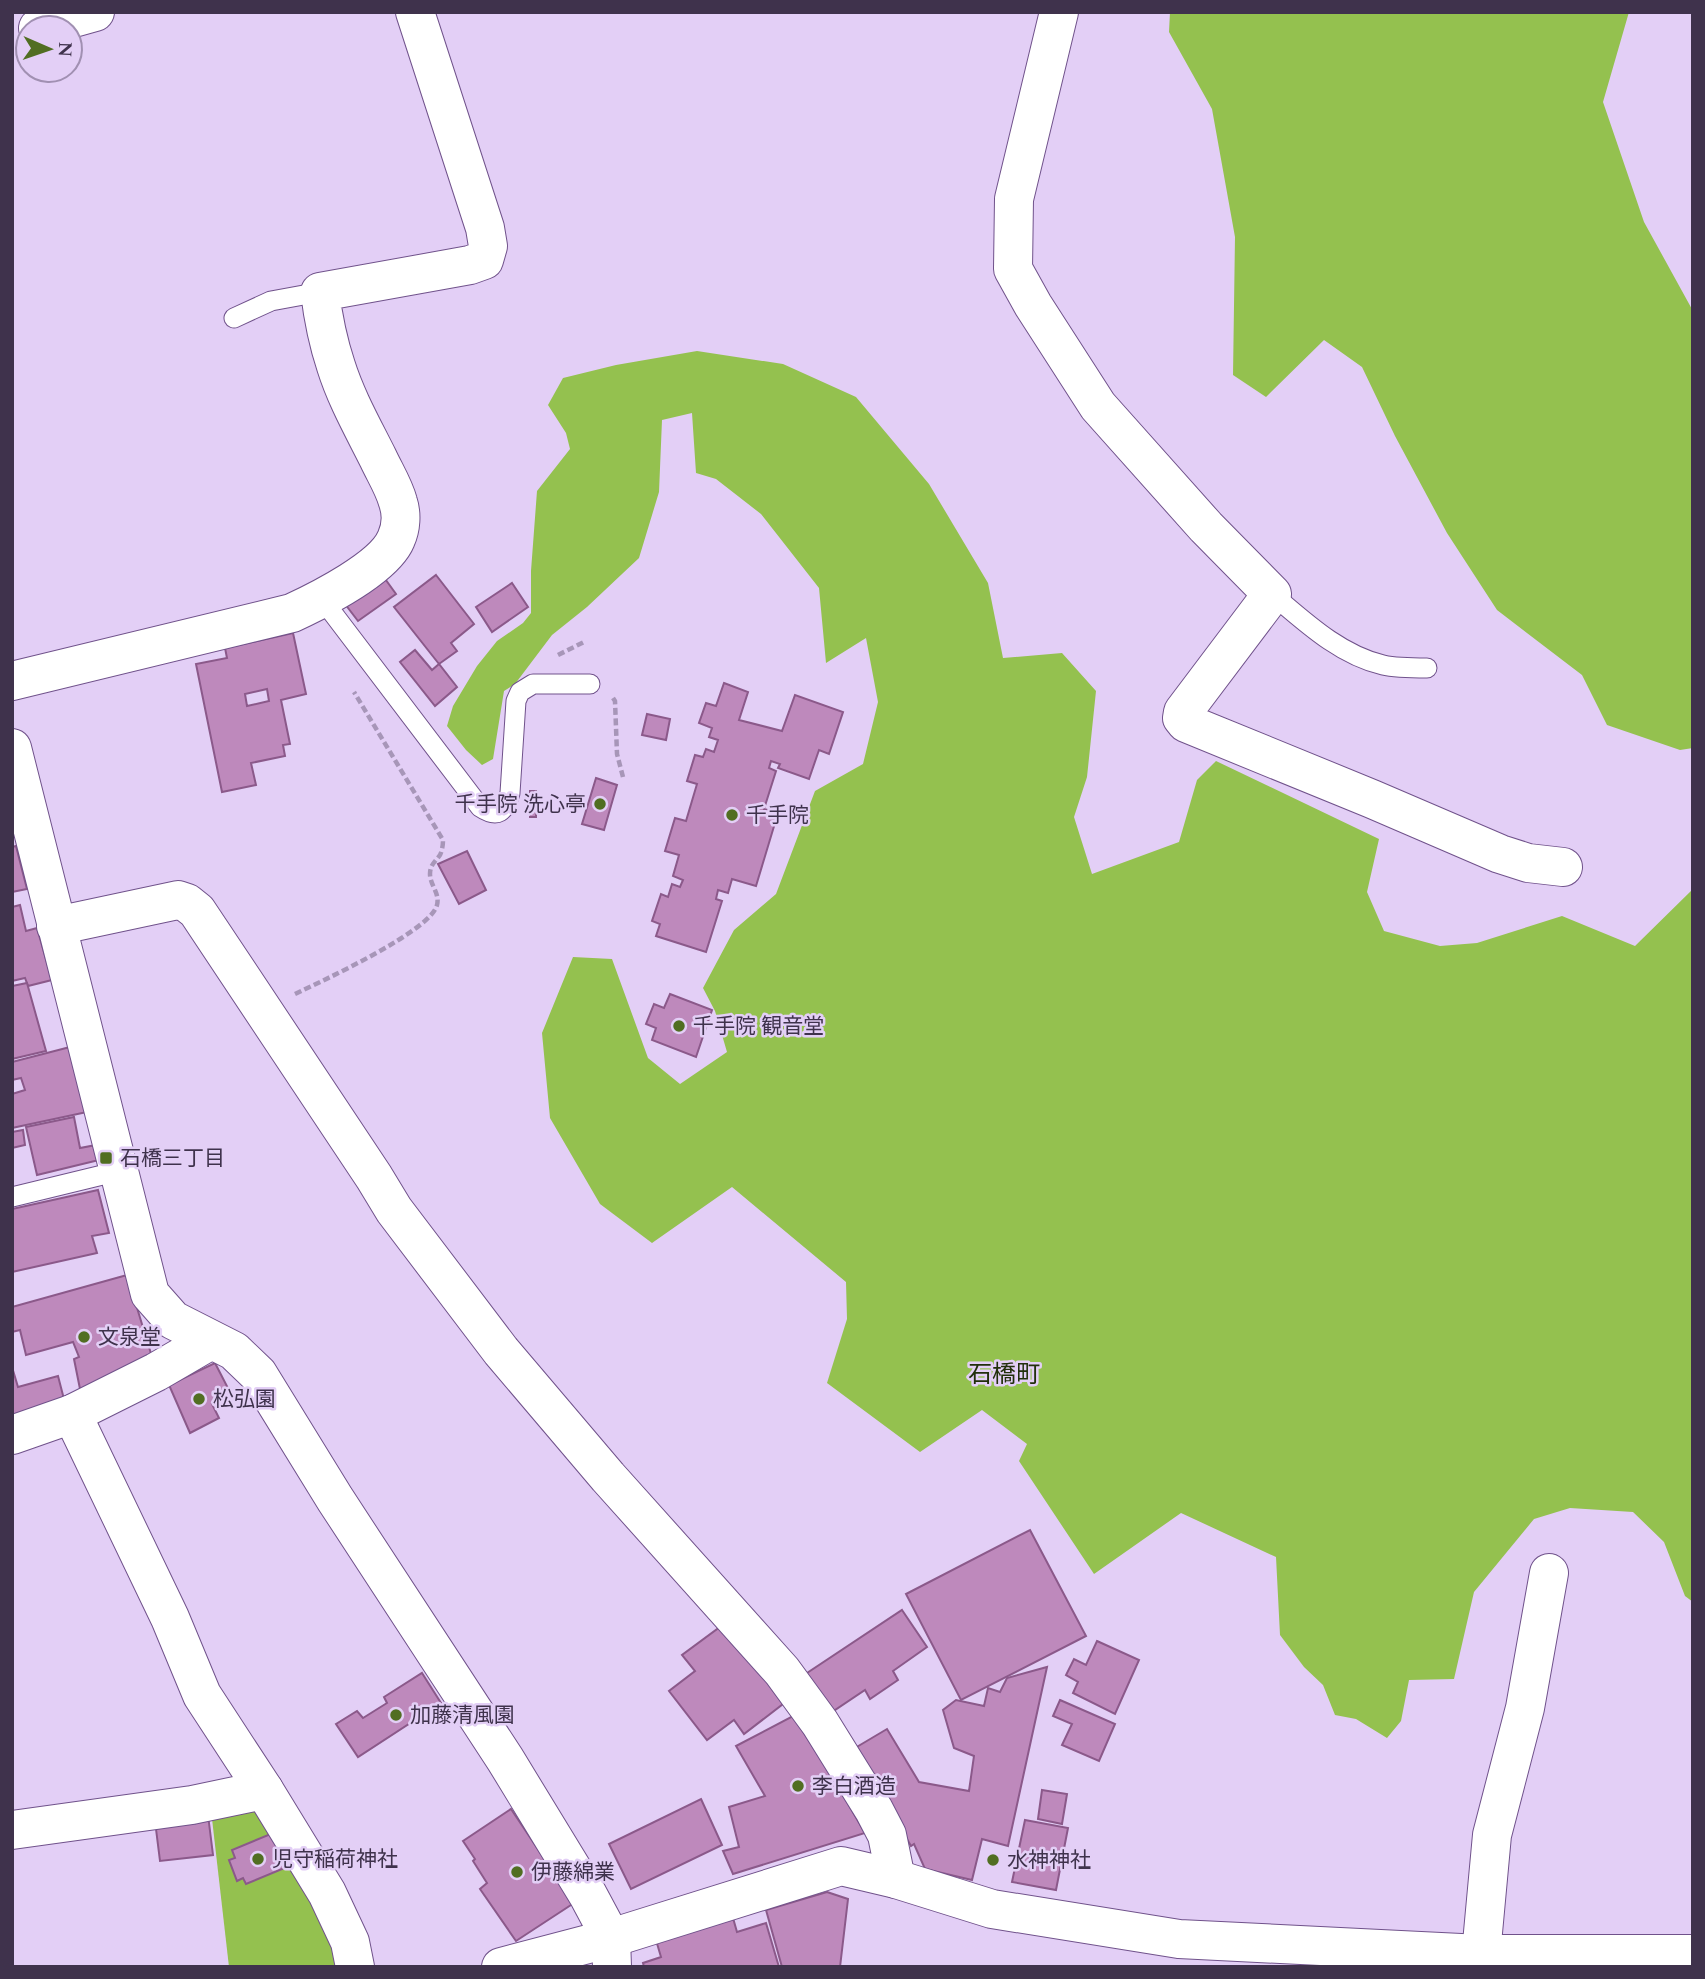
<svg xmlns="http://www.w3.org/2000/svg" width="1705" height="1979" viewBox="0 0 1705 1979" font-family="Spectral,'Noto Sans JP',serif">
  <rect width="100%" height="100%" fill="#e3cff6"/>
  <g fill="#94c14f">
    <path d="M1170,12H1629L1603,102L1644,222L1693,311V748L1680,750L1607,725L1582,675L1497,610L1447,533L1395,436L1362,367L1324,340L1266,397L1233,375L1235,237L1212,109L1169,32Z"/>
    <path d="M697,351L783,364L856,397L929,484L988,583L1003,658L1062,653L1096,691L1087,777L1074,817L1092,874L1179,842L1197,780L1216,761L1379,839L1367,892L1384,931L1440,946L1477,943L1562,916L1635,946L1693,889V1602L1685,1596L1664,1542L1633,1512L1570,1508L1534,1519L1474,1592L1454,1679L1409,1680L1401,1721L1387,1738L1356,1719L1335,1715L1323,1685L1304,1667L1280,1635L1276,1557L1181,1513L1094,1574L1019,1461L1027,1444L982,1410L920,1452L827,1383L847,1319L846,1282L732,1187L652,1243L600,1204L550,1118L542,1033L573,957L612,959L648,1058L680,1084L727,1052L715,1011L703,988L734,930L776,894L815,791L863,764L878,702L866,638L826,663L819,588L761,514L716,479L696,473L692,413L662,420L659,492L639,558L587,607L552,635L515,684L504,691L493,759L482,765L466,750L447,726L453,706L477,666L497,641L523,623L531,613V571L537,491L570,449L566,433L548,405L563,378L616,365Z"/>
    <path d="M266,1802L345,1967H229L211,1810Z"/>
  </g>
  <g fill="#be89bc" stroke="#8b598a" stroke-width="2" fill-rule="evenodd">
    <path d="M436,575L474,624L451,643L457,651L439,664L394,607Z"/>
    <path d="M383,576L396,594L358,621L345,604Z"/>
    <path d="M512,583L528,607L492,632L476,607Z"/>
    <path d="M293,633L306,694L281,700L290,744L283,745L285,756L251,763L256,785L222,792L196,664L227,658L225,648ZM267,689L269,701L247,706L245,694Z"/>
    <path d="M415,650L432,670L439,664L457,687L435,706L400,662Z"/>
    <path d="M724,683L748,692L739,720L782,731L795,695L843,712L829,754L819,750L809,779L778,768L780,764L771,761L769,768L776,771L764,809L778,813L756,886L732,879L728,893L718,890L716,899L722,901L706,952L656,936L660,924L652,921L661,894L668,897L672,884L680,887L683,880L673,876L679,855L665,851L675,818L686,821L697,784L687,781L695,755L703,757L706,749L714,752L718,740L709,737L712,728L699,723L706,703L716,706Z"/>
    <path d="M647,714L670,719L666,740L642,735Z"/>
    <path d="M596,778L617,785L604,830L582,824Z"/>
    <rect x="530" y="791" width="6" height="26"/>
    <path d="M16,846L27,889L12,892V847Z"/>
    <path d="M467,851L486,890L459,904L438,864Z"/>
    <path d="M20,905L26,931L37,928L52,980L28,986L25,978L12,981V907Z"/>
    <path d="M27,983L46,1051L12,1059V986Z"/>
    <path d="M670,994L712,1010L696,1057L652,1040L656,1028L646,1024L654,1004L664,1008Z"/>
    <path d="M70,1047L87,1112L12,1128V1094L25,1090L21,1078L12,1080V1062Z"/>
    <path d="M74,1117L80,1148L96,1145L99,1160L37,1175L26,1127Z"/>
    <path d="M23,1130L25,1145L12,1148V1132Z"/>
    <path d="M98,1190L109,1233L92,1236L97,1253L12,1272V1209Z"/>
    <path d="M127,1275L152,1357L81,1394L74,1359L79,1357L73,1342L26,1355L20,1330L12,1332V1307Z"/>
    <path d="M215,1363L231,1394L212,1404L219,1418L190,1433L169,1385Z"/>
    <path d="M12,1367L18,1387L58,1376L65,1403L12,1416Z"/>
    <path d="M1030,1530L1086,1636L961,1700L906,1594Z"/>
    <path d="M902,1610L927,1647L893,1671L898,1680L870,1699L865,1690L829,1714L804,1675Z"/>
    <path d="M724,1624L783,1704L744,1734L734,1720L707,1740L669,1691L695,1671L682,1655Z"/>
    <path d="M1097,1641L1139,1660L1115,1714L1073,1693L1078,1682L1066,1675L1074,1659L1086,1665Z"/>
    <path d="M1047,1667L1008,1846L982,1839L972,1880L925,1869L914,1844L911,1846L855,1748L887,1729L919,1782L969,1791L974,1756L954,1748L943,1710L956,1700L984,1706L988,1688L1000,1692L1007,1678Z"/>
    <path d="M422,1673L441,1703L358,1757L336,1724L357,1711L363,1718L387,1703L384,1697Z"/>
    <path d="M1060,1700L1115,1724L1099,1761L1062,1745L1072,1724L1053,1716Z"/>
    <path d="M793,1716L832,1776L865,1833L733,1874L723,1851L739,1847L729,1807L765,1796L736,1746Z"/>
    <path d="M1042,1790L1067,1794L1062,1824L1038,1819Z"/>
    <path d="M701,1799L722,1845L631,1889L609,1844Z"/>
    <path d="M511,1809L574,1903L516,1941L480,1889L487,1883L473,1861L475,1859L463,1841Z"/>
    <path d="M208,1815L213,1855L160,1861L155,1821Z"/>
    <path d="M1025,1820L1068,1828L1056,1890L1012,1882Z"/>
    <path d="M273,1833L287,1867L246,1884L243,1878L237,1881L229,1860L235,1858L232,1850Z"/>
    <path d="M827,1892L848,1899L840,1967H782L766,1910Z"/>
    <path d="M733,1918L737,1932L766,1923L779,1967H644L643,1963L661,1957L656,1940Z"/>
  </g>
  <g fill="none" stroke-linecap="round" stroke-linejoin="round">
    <defs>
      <g id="service">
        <path d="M234,318L271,301L320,292"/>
        <path d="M1272,594C1305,622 1340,655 1383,665C1396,668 1413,668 1427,668"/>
        <path d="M322,599L480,807C498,819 505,812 510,793L516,701L520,692L533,684H590"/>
        <path d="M12,1197L119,1171"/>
      </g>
      <g id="minor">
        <path d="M1059,12L1014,199L1013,269L1033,305L1098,406L1206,527L1272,594L1183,712L1182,718L1186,723L1372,799L1500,854L1528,863L1563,867"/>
        <path d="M38,28L95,12"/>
        <path d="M12,681L292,613C320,600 384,568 396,539C401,528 402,514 398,502C394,487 385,473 378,458C363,428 346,398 336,366C328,342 323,317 320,292L470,265L484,260L488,246L485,228L415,12"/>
        <path d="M56,926L178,900L187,903L197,911L374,1177L394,1210L501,1351L608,1477L782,1671L820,1723L874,1810L887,1835L896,1879"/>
        <path d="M72,1414L170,1618L202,1695L264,1790L327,1893L350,1942L355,1967"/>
        <path d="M12,1435L72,1414L156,1372L211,1340"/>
        <path d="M12,1830L192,1805L264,1790"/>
        <path d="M1481,1954L1492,1835L1525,1708L1549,1573"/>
        <path d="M501,1967L611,1938L841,1866L896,1879L992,1909L1179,1939L1481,1954H1693"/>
      </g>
      <path id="tertiary" d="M12,748L150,1294L173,1320L234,1351L258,1374L335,1499L505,1759L588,1895L611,1938L612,1967"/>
    </defs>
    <use href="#service" stroke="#70528b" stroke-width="21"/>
    <use href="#minor" stroke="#70528b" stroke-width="40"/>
    <use href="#tertiary" stroke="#70528b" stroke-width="40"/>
    <g stroke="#a796b8" stroke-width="4.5" stroke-dasharray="7 3.5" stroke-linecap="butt">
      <path d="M558,655L584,642"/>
      <path d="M613,698L615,701L617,754L623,777"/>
      <path d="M295,994C322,981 431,931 437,905C440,893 430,885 430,874C430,865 435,862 440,855C442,851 443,845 443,840L354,692"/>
    </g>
    <use href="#service" stroke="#fff" stroke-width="19"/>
    <use href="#minor" stroke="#fff" stroke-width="38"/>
    <use href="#tertiary" stroke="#fff" stroke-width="38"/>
  </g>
  <g fill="#516e22" stroke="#e3cff6" stroke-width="2.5">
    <circle cx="600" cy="804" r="7"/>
    <circle cx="732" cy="815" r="7"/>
    <circle cx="679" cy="1026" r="7"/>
    <rect x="99" y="1151" width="14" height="14" rx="3.5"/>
    <circle cx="84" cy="1337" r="7"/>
    <circle cx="199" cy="1399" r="7"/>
    <circle cx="396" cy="1715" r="7"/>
    <circle cx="798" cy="1786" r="7"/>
    <circle cx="258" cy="1859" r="7"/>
    <circle cx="993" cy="1860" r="7"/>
    <circle cx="517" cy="1872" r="7"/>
  </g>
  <g text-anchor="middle" stroke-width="5" stroke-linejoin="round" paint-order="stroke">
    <g font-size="21" fill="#3f324c" stroke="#e3cff6" text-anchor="start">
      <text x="586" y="811" text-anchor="end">千手院 洗心亭</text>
      <text x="746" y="822">千手院</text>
      <text x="693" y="1033">千手院 観音堂</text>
      <text x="120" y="1165">石橋三丁目</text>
      <text x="98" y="1344">文泉堂</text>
      <text x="213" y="1406">松弘園</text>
      <text x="410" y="1722">加藤清風園</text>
      <text x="812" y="1793">李白酒造</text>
      <text x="272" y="1866">児守稲荷神社</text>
      <text x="1007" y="1867">水神神社</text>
      <text x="531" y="1879">伊藤綿業</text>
    </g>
    <g font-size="24" fill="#212f0b" stroke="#e3cff6">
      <text x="1004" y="1382">石橋町</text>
    </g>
  </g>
  <rect width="1705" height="1979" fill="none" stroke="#3f324c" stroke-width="28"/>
  <g transform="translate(49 49) rotate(92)"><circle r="33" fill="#e3cff6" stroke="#a190b2" stroke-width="2"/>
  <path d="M0-5L12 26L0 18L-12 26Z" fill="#516e22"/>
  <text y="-10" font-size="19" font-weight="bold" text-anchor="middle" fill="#3f324c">N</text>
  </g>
</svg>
